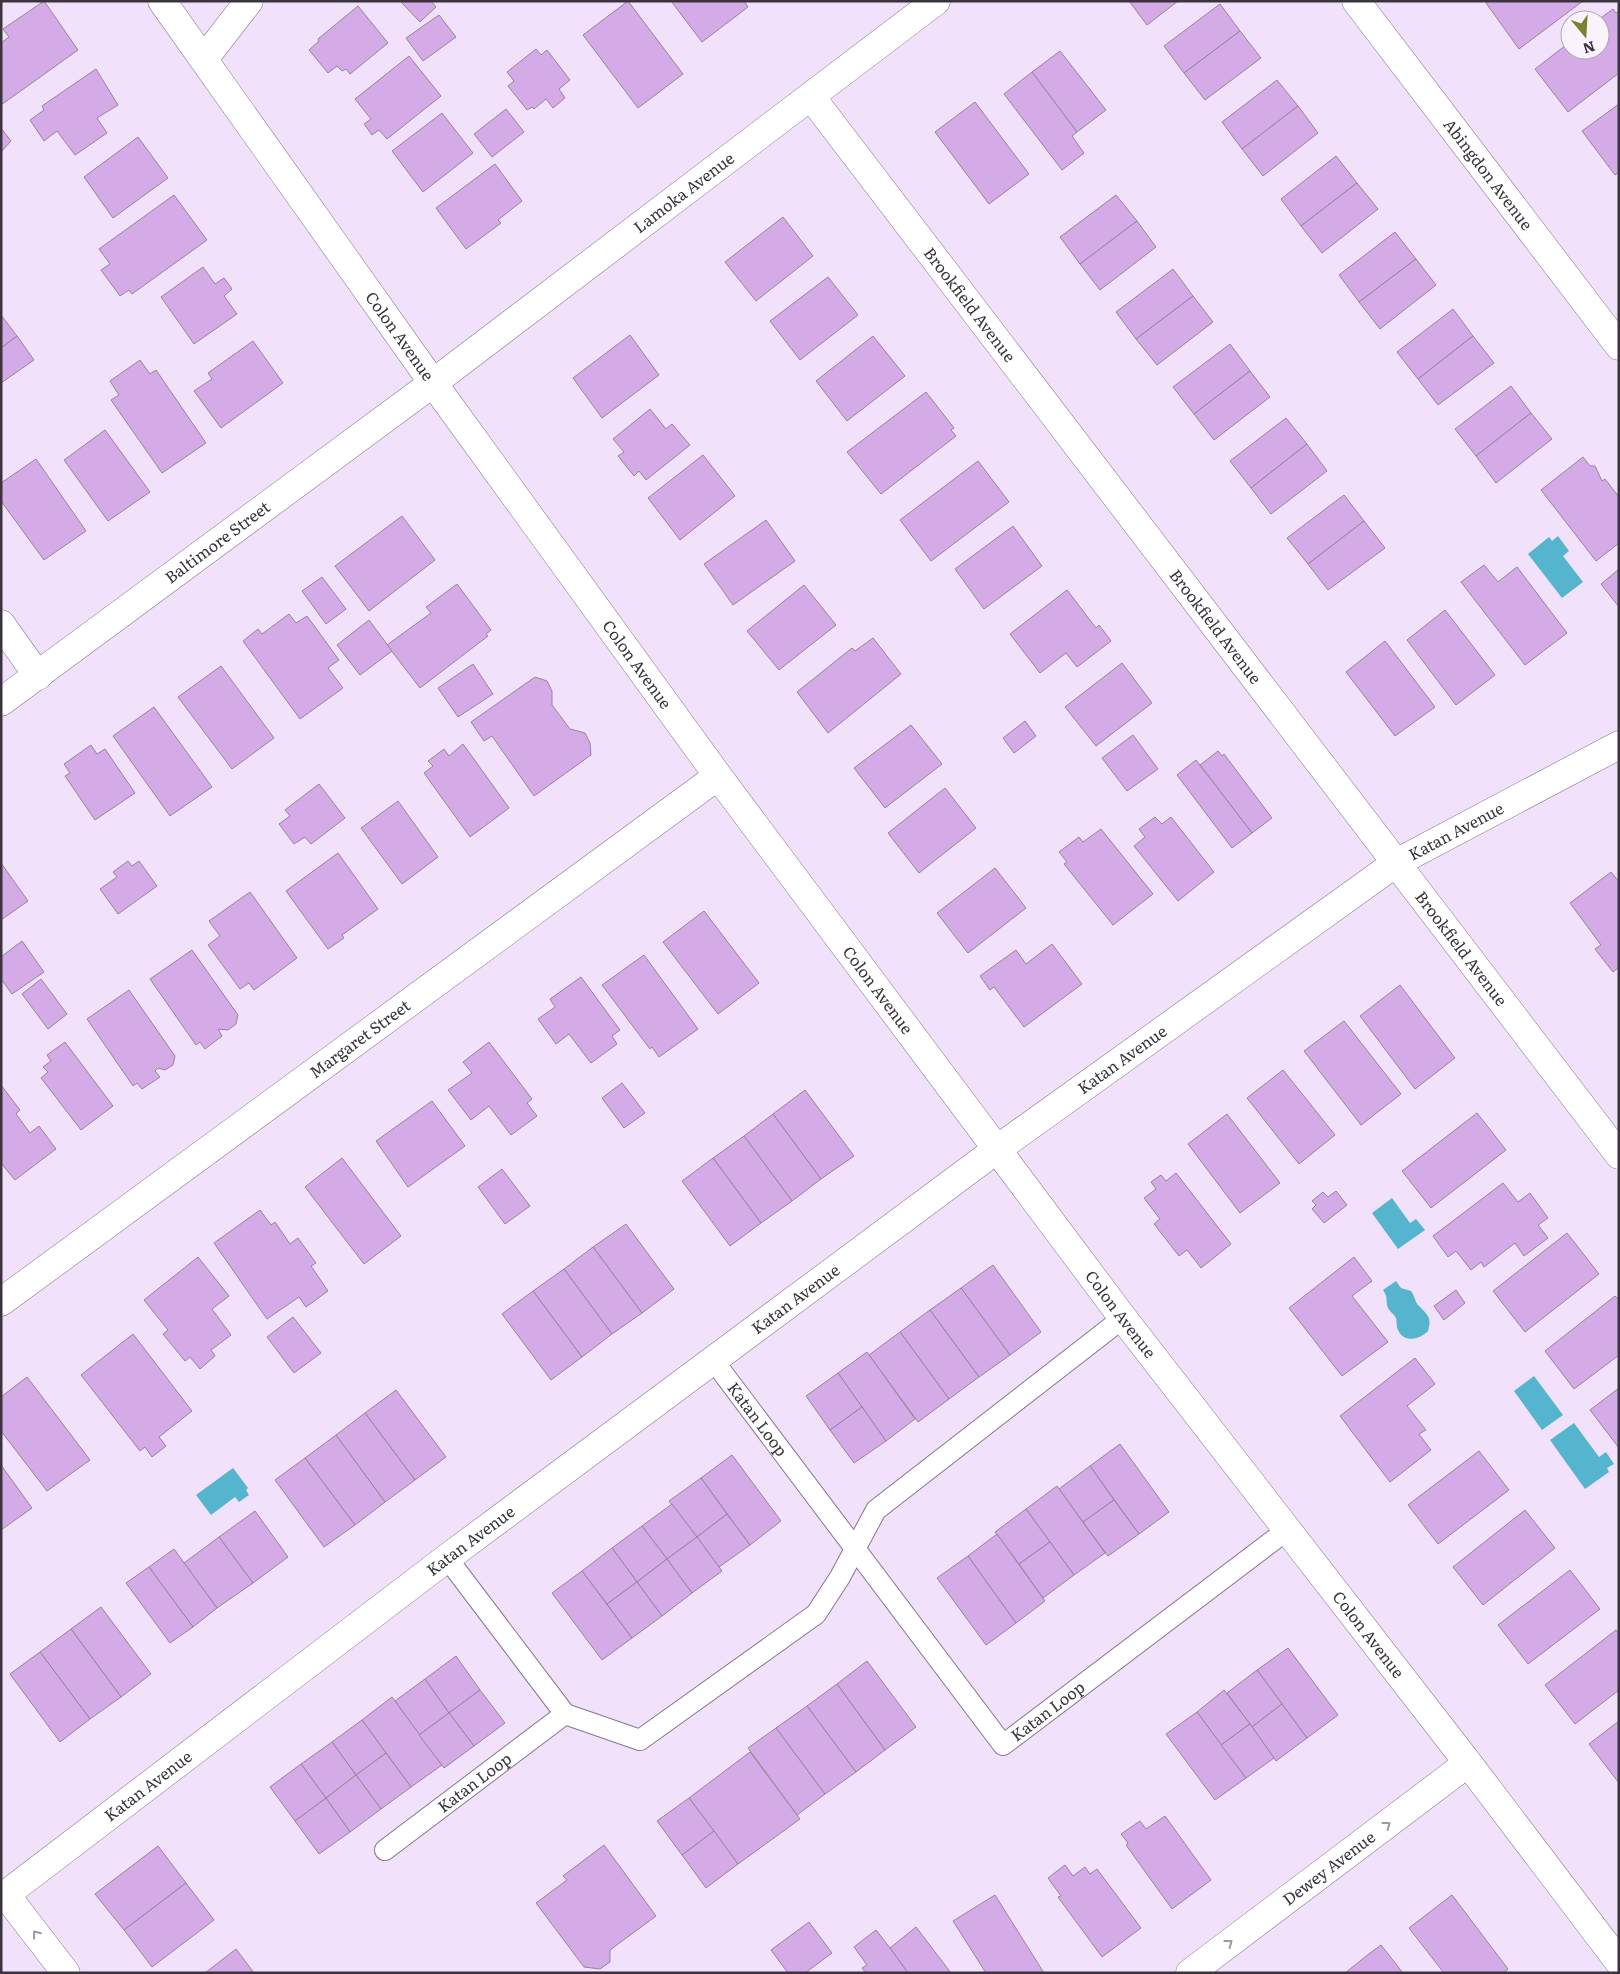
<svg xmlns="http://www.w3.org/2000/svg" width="1620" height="1974" viewBox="0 0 1620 1974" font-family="Literata,serif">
  <rect width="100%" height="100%" fill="#f2e1fa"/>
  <g fill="#56b5ce">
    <path d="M1558,536L1569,551L1563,556L1583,582L1562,598L1528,554L1549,537L1552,541Z"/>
    <path d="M1392,1198L1410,1223L1416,1219L1425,1230L1398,1249L1372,1213Z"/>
    <path d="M1396,1281L1401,1288L1411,1291C1415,1296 1415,1303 1419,1306C1428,1315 1432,1318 1428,1331C1419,1340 1404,1343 1398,1330C1396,1326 1397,1321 1396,1318C1394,1314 1390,1312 1388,1308C1385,1300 1389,1299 1383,1290Z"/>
    <path d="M1534,1376L1563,1415L1542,1430L1514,1391Z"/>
    <path d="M1574,1423L1599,1457L1606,1452L1614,1464L1607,1468L1609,1472L1585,1489L1550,1440Z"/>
    <path d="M233,1468L248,1488L246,1490L249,1495L239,1502L235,1497L211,1515L196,1495Z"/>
  </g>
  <g fill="#d4aae7" stroke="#95859c">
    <path d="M44,1L78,50L1,105V43L9,37L3,29Z"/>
    <path d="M400,1H431L436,7L420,22Z"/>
    <path d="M628,1L683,74L638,108L583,35Z"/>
    <path d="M671,1H744L748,7L702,42Z"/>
    <path d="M1129,1H1178L1147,25Z"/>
    <path d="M1489,1H1583L1519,49L1486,3Z"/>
    <path d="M1220,4L1240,31L1184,73L1164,46Z"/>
    <path d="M358,6L388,43L350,74L346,69L342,71L337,66L328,73L309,50L319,41L318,39Z"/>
    <path d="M1613,9L1616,13L1619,11V73L1568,112L1535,69L1570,42V50H1600L1598,20Z"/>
    <path d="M439,15L456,37L423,61L406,38Z"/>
    <path d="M1240,31L1261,58L1205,100L1184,73Z"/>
    <path d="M536,49L541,55L547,50L570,80L559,89L565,98L553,108L546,99L534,109L532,107L527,110L508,86L514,81L507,72Z"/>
    <path d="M1060,51L1106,110L1077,132L1032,72Z"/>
    <path d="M409,56L441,96L387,139L379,130L372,135L364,124L371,119L355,99Z"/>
    <path d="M96,69L118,105L97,118L107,133L75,155L57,131L44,141L30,120L44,110L42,106Z"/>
    <path d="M1032,72L1077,132L1072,136L1084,153L1062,170L1004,94Z"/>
    <path d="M1277,80L1298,106L1242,149L1222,122Z"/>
    <path d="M975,102L1029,174L989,204L935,132Z"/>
    <path d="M1619,104V172L1615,175L1582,131Z"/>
    <path d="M1298,106L1318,133L1263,176L1242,149Z"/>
    <path d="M506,109L524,132L492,157L474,134Z"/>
    <path d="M442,113L473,153L423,192L392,151Z"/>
    <path d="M1,128L11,141L1,152Z"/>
    <path d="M138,137L168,178L113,218L84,177Z"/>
    <path d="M1336,156L1357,183L1301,226L1281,199Z"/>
    <path d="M495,164L522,201L498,220L501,223L466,249L436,208Z"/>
    <path d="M1357,183L1378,209L1322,253L1301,226Z"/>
    <path d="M174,195L207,240L132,294L129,290L120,296L101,270L110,264L99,249Z"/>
    <path d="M1116,195L1137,221L1080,264L1060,237Z"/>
    <path d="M783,217L813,256L756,301L725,262Z"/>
    <path d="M1137,221L1156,247L1100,290L1080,264Z"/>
    <path d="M1395,232L1416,259L1359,302L1339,275Z"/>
    <path d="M1416,259L1436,285L1380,329L1359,302Z"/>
    <path d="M203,267L215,284L224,278L230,286L232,289L224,296L237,314L194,344L161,297Z"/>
    <path d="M1173,269L1193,296L1136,339L1116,312Z"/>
    <path d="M828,277L858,315L800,360L770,321Z"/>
    <path d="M1193,296L1213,322L1157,365L1136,339Z"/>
    <path d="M1453,309L1473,336L1418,379L1397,352Z"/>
    <path d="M1,315L17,336L1,348Z"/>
    <path d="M630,335L659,375L602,418L573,378Z"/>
    <path d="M17,336L34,360L1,383V348Z"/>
    <path d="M873,336L905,376L847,421L816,381Z"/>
    <path d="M1473,336L1494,363L1438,405L1418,379Z"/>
    <path d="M253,341L283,383L221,428L194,391L212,379L208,373Z"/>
    <path d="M1230,344L1250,371L1194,414L1173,387Z"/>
    <path d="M140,360L150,374L156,370L206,443L162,473L111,400L119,395L110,381Z"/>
    <path d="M1250,371L1270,397L1214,440L1194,414Z"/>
    <path d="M1511,386L1531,413L1476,456L1455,429Z"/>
    <path d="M926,392L954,428L951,430L956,436L881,494L847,452Z"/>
    <path d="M650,409L666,429L672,424L690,445L646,480L639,471L634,476L618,456L624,452L613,439Z"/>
    <path d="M1531,413L1552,439L1496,483L1476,456Z"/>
    <path d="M1286,418L1307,444L1251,488L1230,461Z"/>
    <path d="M105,430L150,492L108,521L64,460Z"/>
    <path d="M1307,444L1327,471L1271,514L1251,488Z"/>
    <path d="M703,455L735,496L680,540L648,498Z"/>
    <path d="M1583,457L1590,466H1595L1602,481L1605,479L1619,497V543L1596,561L1541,490Z"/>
    <path d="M36,459L86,531L44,560L1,501V483Z"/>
    <path d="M978,461L1009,502L931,561L900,520Z"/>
    <path d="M1344,495L1364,521L1308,564L1287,538Z"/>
    <path d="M402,516L435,560L369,611L335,566Z"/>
    <path d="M766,520L795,561L733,605L704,564Z"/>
    <path d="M1364,521L1385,548L1328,590L1308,564Z"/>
    <path d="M1013,526L1042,566L984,609L955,569Z"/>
    <path d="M1484,565L1498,582L1517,567L1567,633L1525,665L1461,582Z"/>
    <path d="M1619,569V607L1601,584Z"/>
    <path d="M322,577L346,609L326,624L302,591Z"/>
    <path d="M457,584L491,630L486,634L488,636L420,688L387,645L431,613L426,607Z"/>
    <path d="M804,585L836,625L779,670L747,631Z"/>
    <path d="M1067,590L1096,628L1099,625L1111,641L1077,667L1066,653L1040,673L1010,634Z"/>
    <path d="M1445,610L1495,675L1456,705L1407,640Z"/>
    <path d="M289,614L296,623L307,616L339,660L328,668L343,688L300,719L243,641L258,629L262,634Z"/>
    <path d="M369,620L392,651L360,675L337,645Z"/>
    <path d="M873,638L901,674L828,733L797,692L852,648L855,651Z"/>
    <path d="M1385,641L1435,707L1395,736L1346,672Z"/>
    <path d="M1122,663L1152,703L1096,746L1065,707Z"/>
    <path d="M473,664L493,694L458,717L438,688Z"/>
    <path d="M221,666L274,738L232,769L178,697Z"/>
    <path d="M535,677L547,681L552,691V705L570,729L585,733L590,743L591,755L534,796L492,736L484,741L471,722Z"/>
    <path d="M154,707L212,787L170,816L113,736Z"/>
    <path d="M1025,721L1036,736L1014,753L1003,738Z"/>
    <path d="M911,725L942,764L885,808L854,768Z"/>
    <path d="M1133,735L1158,769L1127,791L1102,758Z"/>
    <path d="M463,744L509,808L470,837L424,773L433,766L428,761L444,749L449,756Z"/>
    <path d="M91,745L97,754L105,749L135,793L95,820L65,776L70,773L64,764Z"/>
    <path d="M1218,751L1222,756L1224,754L1272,818L1252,833L1200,765Z"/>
    <path d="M1196,760L1252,833L1232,848L1177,775Z"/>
    <path d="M319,784L345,818L311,844L305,837L294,844L279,824L290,816L285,810Z"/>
    <path d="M945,788L976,828L919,873L888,833Z"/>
    <path d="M398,801L438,857L402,884L361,828Z"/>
    <path d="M1155,817L1162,824L1171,817L1214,872L1178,901L1134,846L1145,837L1139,829Z"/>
    <path d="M1101,829L1153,894L1113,925L1064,864L1067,862L1059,852L1079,837L1083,842Z"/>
    <path d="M338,853L378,909L342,935L344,938L328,949L286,891Z"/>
    <path d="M128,861L132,866L139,861L157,886L118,914L100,889L117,877L113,872Z"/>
    <path d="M1,863L28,901L1,920Z"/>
    <path d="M995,868L1026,908L968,953L937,913Z"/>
    <path d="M1611,872L1619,882V967L1613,972L1595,949L1601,945L1570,903Z"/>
    <path d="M250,892L297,958L254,990L249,983L240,989L208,945L220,936L209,921Z"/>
    <path d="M704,911L759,983L718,1014L663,942Z"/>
    <path d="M22,941L44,972L12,994L1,979V957Z"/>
    <path d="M1052,944L1082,984L1024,1027L994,987L990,990L980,976L1016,950L1026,964Z"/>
    <path d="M192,950L238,1015L236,1024L228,1030L218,1029L222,1036L205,1049L200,1042L196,1045L150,979Z"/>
    <path d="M644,955L698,1029L659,1057L652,1047L650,1049L602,985Z"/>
    <path d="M581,977L620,1030L612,1036L617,1044L591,1063L569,1034L556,1044L538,1019L555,1007L550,999Z"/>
    <path d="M41,979L67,1014L48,1029L22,994Z"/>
    <path d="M1400,985L1455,1058L1415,1089L1360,1016Z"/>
    <path d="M129,990L175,1056L173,1065L165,1070L158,1068L155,1071L160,1077L142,1089L137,1083L133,1086L87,1019Z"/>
    <path d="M1344,1021L1401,1094L1361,1125L1304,1051Z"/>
    <path d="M65,1042L113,1106L81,1130L41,1078L48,1072L43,1067L51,1061L47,1055Z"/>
    <path d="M489,1042L532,1099L527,1103L537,1116L511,1135L489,1106L471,1120L448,1090L472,1073L463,1062Z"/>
    <path d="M1283,1070L1335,1135L1299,1164L1247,1098Z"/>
    <path d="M622,1083L645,1113L624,1128L602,1098Z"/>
    <path d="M1,1085L20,1110L16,1114L30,1133L39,1126L56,1149L15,1180L1,1163Z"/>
    <path d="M805,1090L854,1156L821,1179L773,1114Z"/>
    <path d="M432,1101L465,1146L408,1187L376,1141Z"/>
    <path d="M1477,1113L1506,1150L1431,1208L1402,1171Z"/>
    <path d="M773,1114L821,1179L792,1201L744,1136Z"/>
    <path d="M1227,1114L1280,1183L1240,1213L1188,1144Z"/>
    <path d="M744,1136L792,1201L761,1223L713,1158Z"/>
    <path d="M342,1158L401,1236L364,1264L305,1187Z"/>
    <path d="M713,1158L761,1223L730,1246L682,1181Z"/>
    <path d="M502,1169L530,1206L505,1224L478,1187Z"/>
    <path d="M1176,1173L1231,1244L1201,1268L1187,1250L1179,1256L1154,1224L1160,1219L1144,1198L1156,1189L1151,1182L1161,1175L1166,1181Z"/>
    <path d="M1503,1183L1518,1202L1530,1193L1548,1218L1538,1225L1548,1238L1524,1256L1515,1243L1484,1267L1481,1262L1471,1270L1456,1251L1448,1257L1433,1236Z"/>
    <path d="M1336,1191L1347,1205L1324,1223L1312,1209L1316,1205L1312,1201L1323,1192L1328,1197Z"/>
    <path d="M260,1210L271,1225L275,1222L290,1244L298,1238L316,1263L311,1266L328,1291L306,1307L299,1297L267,1319L214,1243Z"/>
    <path d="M626,1224L674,1289L642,1313L593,1247Z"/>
    <path d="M1567,1233L1599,1274L1525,1332L1493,1291Z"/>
    <path d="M593,1247L642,1313L612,1334L564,1269Z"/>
    <path d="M198,1257L229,1296L212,1309L231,1335L211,1350L215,1356L200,1369L190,1357L185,1361L163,1334L168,1330L144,1300Z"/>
    <path d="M1354,1257L1372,1281L1352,1296L1388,1342L1342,1376L1289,1308Z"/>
    <path d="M993,1265L1041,1332L1010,1355L961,1288Z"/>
    <path d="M564,1269L612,1334L582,1357L533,1291Z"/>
    <path d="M961,1288L1010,1355L979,1377L930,1310Z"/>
    <path d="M1456,1290L1465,1303L1444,1320L1434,1306Z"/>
    <path d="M533,1291L582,1357L551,1380L502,1314Z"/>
    <path d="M1615,1296L1619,1300V1355L1574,1389L1545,1351Z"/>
    <path d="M930,1310L979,1377L949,1399L900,1332Z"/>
    <path d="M293,1317L321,1353L294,1373L267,1337Z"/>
    <path d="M900,1332L949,1399L918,1422L869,1355Z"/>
    <path d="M133,1334L192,1411L159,1437L166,1446L152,1457L145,1447L140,1451L81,1375Z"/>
    <path d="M867,1352L915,1419L886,1441L838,1373Z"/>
    <path d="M1415,1358L1435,1384L1407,1406L1426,1430L1419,1434L1431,1450L1390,1482L1340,1416Z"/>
    <path d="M838,1373L862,1407L830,1430L806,1396Z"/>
    <path d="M27,1377L90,1460L47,1491L1,1431V1397Z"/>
    <path d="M1619,1388V1448L1590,1410Z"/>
    <path d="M396,1390L446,1457L415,1480L365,1413Z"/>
    <path d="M862,1407L886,1441L854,1463L830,1430Z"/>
    <path d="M365,1413L415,1480L385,1502L336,1435Z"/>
    <path d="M336,1435L385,1502L355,1525L305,1458Z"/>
    <path d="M1120,1444L1169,1512L1139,1534L1090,1466Z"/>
    <path d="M1479,1451L1509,1490L1438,1544L1408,1505Z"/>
    <path d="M732,1455L781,1521L750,1545L701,1478Z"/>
    <path d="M305,1458L355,1525L324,1547L275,1480Z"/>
    <path d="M1,1465L32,1508L1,1530Z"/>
    <path d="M1090,1466L1114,1500L1083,1522L1059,1489Z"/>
    <path d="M701,1478L727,1514L697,1537L669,1501Z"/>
    <path d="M1057,1486L1105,1553L1074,1575L1026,1509Z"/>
    <path d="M1114,1500L1139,1534L1108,1556L1083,1522Z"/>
    <path d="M672,1504L697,1537L667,1559L642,1526Z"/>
    <path d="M1026,1509L1050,1542L1019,1564L995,1532Z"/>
    <path d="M1525,1510L1555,1548L1483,1605L1453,1567Z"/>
    <path d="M255,1511L288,1557L253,1583L219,1537Z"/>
    <path d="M727,1514L750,1545L719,1567L697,1537Z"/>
    <path d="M642,1526L667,1559L637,1582L612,1548Z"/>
    <path d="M997,1534L1045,1601L1016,1623L968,1556Z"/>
    <path d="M219,1537L253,1583L217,1608L184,1563Z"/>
    <path d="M697,1537L722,1571L692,1593L667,1559Z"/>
    <path d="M1050,1542L1074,1575L1043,1598L1019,1564Z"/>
    <path d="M612,1548L637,1582L607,1604L582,1571Z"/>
    <path d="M174,1549L217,1608L193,1627L149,1567Z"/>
    <path d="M968,1556L1016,1623L986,1645L937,1578Z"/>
    <path d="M667,1559L692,1593L662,1616L637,1582Z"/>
    <path d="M149,1567L193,1627L170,1643L126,1583Z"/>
    <path d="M1570,1570L1600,1609L1528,1664L1498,1625Z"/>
    <path d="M582,1571L632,1638L602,1660L552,1593Z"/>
    <path d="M637,1582L662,1616L632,1638L607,1604Z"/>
    <path d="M101,1607L151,1674L121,1697L71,1629Z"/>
    <path d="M71,1629L121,1697L90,1719L40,1652Z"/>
    <path d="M1616,1630L1619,1634V1690L1575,1724L1545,1685Z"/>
    <path d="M1288,1648L1338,1715L1307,1738L1257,1670Z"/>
    <path d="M40,1652L90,1719L60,1742L10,1674Z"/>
    <path d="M456,1656L480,1690L449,1713L425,1679Z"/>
    <path d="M867,1661L916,1727L885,1750L837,1684Z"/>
    <path d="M1257,1670L1282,1704L1252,1727L1227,1693Z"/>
    <path d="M425,1679L449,1713L419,1735L395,1701Z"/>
    <path d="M837,1684L885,1750L856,1772L807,1706Z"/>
    <path d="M480,1690L505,1723L474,1746L449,1713Z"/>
    <path d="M1224,1690L1250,1724L1221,1745L1197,1712Z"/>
    <path d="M392,1697L442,1765L411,1787L362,1720Z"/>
    <path d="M1282,1704L1307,1738L1276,1761L1252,1727Z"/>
    <path d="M807,1706L856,1772L825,1794L776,1728Z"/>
    <path d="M1197,1712L1246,1778L1215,1800L1166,1734Z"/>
    <path d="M449,1713L474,1746L444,1768L419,1735Z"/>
    <path d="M362,1720L386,1753L356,1775L332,1742Z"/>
    <path d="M1619,1721V1783L1589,1744Z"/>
    <path d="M1250,1724L1274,1758L1246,1778L1221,1745Z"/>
    <path d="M776,1728L825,1794L797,1815L748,1748Z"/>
    <path d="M332,1742L356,1775L326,1798L301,1764Z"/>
    <path d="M750,1752L800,1819L738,1864L689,1798Z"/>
    <path d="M386,1753L411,1787L381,1809L356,1775Z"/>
    <path d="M301,1764L326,1798L295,1821L270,1787Z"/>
    <path d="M356,1775L381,1809L350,1832L326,1798Z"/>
    <path d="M326,1798L350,1832L319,1854L295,1821Z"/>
    <path d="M689,1798L714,1831L682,1855L657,1821Z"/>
    <path d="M1165,1816L1211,1880L1172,1909L1126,1845L1128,1843L1121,1834L1140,1821L1146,1829Z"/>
    <path d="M714,1831L738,1864L706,1888L682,1855Z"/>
    <path d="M604,1845L656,1916L610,1950V1962L600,1969L584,1967L536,1903L567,1880L563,1876Z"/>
    <path d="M158,1846L186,1883L124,1930L95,1894Z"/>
    <path d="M1065,1865L1073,1876L1085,1867L1090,1874L1097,1869L1141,1928L1102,1957L1058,1897L1061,1896L1048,1878Z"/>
    <path d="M186,1883L214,1920L152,1967L124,1930Z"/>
    <path d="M995,1895L1044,1973H986L953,1921Z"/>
    <path d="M1452,1895L1508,1969L1503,1973H1444L1409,1928Z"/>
    <path d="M809,1922L832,1953L805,1973H788L771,1950Z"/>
    <path d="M916,1927L951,1973H908L890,1948Z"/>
    <path d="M876,1930L890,1948L908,1973H866L862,1968L867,1965L854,1947Z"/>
    <path d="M1381,1945L1403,1973H1345L1370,1953Z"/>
    <path d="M236,1949L254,1973H205Z"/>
  </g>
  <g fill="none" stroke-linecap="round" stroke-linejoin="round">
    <defs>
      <g id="service">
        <path id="s1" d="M713,1360L1003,1745L1287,1530"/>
        <path d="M447,1558L565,1714L640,1740L816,1614L840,1577L876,1510L1123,1318"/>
        <path id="s2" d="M385,1850L565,1714"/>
      </g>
      <g id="minor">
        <path id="s3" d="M162,1L433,383L718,776L1123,1318L1468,1763L1619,1962"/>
        <path id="s4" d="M1356,1L1619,346"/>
        <path d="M204,59L249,1"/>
        <path id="s5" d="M812,98L1619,1155"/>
        <path d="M1,624L38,676"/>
        <path id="s6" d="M1,702L433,383L936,1"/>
        <path id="s7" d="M1,1302L718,776"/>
        <path d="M6,1895L66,1973"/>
        <path id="s8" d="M1,1898L447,1558L996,1150L1396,863L1619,745"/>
        <path id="s9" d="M1190,1973L1468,1763"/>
      </g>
    </defs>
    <use href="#service" stroke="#86778d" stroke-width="22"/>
    <use href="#minor" stroke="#86778d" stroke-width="29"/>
    <use href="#service" stroke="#fff" stroke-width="20"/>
    <use href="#minor" stroke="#fff" stroke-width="28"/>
  </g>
  <defs><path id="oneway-chevron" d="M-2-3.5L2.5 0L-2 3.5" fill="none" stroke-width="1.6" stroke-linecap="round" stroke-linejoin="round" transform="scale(1.25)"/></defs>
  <g stroke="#9d9a9e">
    <use href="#oneway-chevron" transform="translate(1387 1825) rotate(-37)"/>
    <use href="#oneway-chevron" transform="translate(36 1934) rotate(-128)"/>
    <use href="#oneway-chevron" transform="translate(1229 1943) rotate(-37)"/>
  </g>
  <g text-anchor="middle" stroke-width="4.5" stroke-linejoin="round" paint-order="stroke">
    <g font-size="16" fill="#3b343e" stroke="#faf3fd">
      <text dy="6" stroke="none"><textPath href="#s4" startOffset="218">Abingdon Avenue</textPath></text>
      <text dy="6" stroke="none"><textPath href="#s6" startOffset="852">Lamoka Avenue</textPath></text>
      <text dy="6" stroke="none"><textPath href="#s5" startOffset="260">Brookfield Avenue</textPath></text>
      <text dy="6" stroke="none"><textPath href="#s3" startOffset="411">Colon Avenue</textPath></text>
      <text dy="6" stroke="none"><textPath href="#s6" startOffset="269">Baltimore Street</textPath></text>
      <text dy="6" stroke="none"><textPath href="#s5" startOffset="665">Brookfield Avenue</textPath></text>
      <text dy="6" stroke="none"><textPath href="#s3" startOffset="816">Colon Avenue</textPath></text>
      <text dy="6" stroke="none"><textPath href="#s8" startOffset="1805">Katan Avenue</textPath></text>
      <text dy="6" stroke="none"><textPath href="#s5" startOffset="1070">Brookfield Avenue</textPath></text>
      <text dy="6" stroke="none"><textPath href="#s3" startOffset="1221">Colon Avenue</textPath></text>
      <text dy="6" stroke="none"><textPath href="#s7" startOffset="445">Margaret Street</textPath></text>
      <text dy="6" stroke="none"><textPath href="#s8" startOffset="1400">Katan Avenue</textPath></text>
      <text dy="6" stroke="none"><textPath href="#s8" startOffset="995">Katan Avenue</textPath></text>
      <text dy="6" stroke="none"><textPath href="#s3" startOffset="1626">Colon Avenue</textPath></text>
      <text dy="6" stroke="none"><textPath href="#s1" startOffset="74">Katan Loop</textPath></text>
      <text dy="6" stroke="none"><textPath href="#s8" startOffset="590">Katan Avenue</textPath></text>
      <text dy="6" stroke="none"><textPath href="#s3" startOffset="2031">Colon Avenue</textPath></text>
      <text dy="6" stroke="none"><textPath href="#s1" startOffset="538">Katan Loop</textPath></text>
      <text dy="6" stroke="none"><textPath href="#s2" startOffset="112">Katan Loop</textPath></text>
      <text dy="6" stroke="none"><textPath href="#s8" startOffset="185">Katan Avenue</textPath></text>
      <text dy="6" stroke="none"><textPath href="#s9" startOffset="174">Dewey Avenue</textPath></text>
    </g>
  </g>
  <rect width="1620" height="1974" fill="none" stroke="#3b343e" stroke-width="5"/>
  <g transform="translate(1585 35) rotate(162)"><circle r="24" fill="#faf3fd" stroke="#aea7b1"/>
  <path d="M0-4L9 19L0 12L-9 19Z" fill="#788330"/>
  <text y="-8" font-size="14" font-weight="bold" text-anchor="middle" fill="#3b343e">N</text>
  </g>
</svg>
